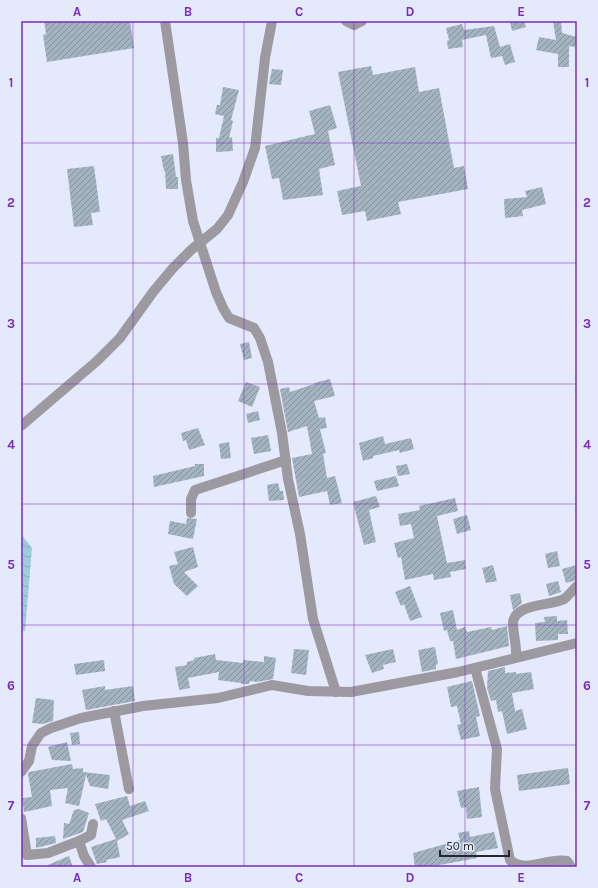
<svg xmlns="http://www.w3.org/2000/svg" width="598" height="888" viewBox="0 0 598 888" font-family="Karla,sans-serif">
  <defs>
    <pattern id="water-waves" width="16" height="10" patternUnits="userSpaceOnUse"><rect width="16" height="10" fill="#9ccdd9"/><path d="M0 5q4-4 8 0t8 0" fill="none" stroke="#86b0bb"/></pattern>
    <pattern id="building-hatch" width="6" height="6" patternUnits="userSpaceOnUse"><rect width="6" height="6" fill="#a3b3c0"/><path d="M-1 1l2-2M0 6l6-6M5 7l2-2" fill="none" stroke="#85919c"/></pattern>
  </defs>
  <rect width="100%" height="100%" fill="#e4e9fc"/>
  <path fill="url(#water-waves)" d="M21,534L32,548L25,631H21Z"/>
  <g fill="url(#building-hatch)">
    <path d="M44,21H130L134,48L47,62L43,35L46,34Z"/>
    <path d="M514,21H524L526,27L512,31L510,22Z"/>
    <path d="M553,21H561L562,33L577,37L575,47L569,46V67H558V54L536,50L539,37L556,40Z"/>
    <path d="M462,24L464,30L494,26L500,47L510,44L515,62L505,65L502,56L491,58L486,35L462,40L463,47L448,49L447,41L449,40L446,28Z"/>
    <path d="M371,66L373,75L415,67L419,92L439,88L454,168L464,166L468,189L398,202L401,214L367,221L365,211L342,215L337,191L361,186L338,72Z"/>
    <path d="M272,69L283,70L281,85L269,84Z"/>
    <path d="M223,87L239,90L231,120L233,121L229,138L232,137L233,151L216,152V138H219L224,116L215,114L217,105H220Z"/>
    <path d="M330,105L337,128L328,131L335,165L319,169L323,195L283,200L279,178L272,179L265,146L315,134L309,111Z"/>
    <path d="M173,154L176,177H178V189H166L165,171H164L161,156Z"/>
    <path d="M94,166L100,212L91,213L93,225L74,227L67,169Z"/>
    <path d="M542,187L546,204L522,210L523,216L505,218L504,199L527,197L525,191Z"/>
    <path d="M249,342L252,358L244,360L240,344Z"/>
    <path d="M330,379L335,396L314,401L319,418L325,417L327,428L320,429L326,453L323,454L327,478L335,476L342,503L330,505L327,491L299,497L292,458L312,454L307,426L288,432L280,389L289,387L290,392L314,384V383Z"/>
    <path d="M246,382L260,387L252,407L238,401Z"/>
    <path d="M258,411L260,420L248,423L246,414Z"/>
    <path d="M198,428L205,445L189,450L186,440L183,441L181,433Z"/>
    <path d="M268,435L271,451L254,454L251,438Z"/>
    <path d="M383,436L385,444L411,438L414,449L400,453L399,450L373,456V458L363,461L359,443Z"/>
    <path d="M229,442L231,458L221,459L219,444Z"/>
    <path d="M195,464H204V476L154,487L153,476L195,466Z"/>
    <path d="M407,464L410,474L398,476L396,466Z"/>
    <path d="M396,476L399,486L377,491L374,481Z"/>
    <path d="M278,483L280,491H283L284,500L269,501L267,485Z"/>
    <path d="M376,496L380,507L369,510L376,542L364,545L353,502Z"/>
    <path d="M455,498L458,511L437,516L447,563L465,560L466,569L450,572L451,577L434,580L433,574L405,580L401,557L398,558L394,543L414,538L411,524L400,526L398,514L420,510L419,506Z"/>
    <path d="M467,515L471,530L457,534L453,519Z"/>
    <path d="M187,518L197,519L193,539L168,534L170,521L186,524Z"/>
    <path d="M193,547L198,567L184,572L198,586L187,596L174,584L169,566L178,564L174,552Z"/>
    <path d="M557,551L560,566L548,568L545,554Z"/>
    <path d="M493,565L497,581L486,583L482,568Z"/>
    <path d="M577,565V580L566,583L562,569Z"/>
    <path d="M558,581L561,592L549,596L546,584Z"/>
    <path d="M410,586L422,617L410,621L404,604L401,606L395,592Z"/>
    <path d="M520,593L522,603L513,610L510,595Z"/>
    <path d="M453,610L457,630L465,627L467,632L491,627L492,630L507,626L509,646L456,659L453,641H450L447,630L444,631L440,613Z"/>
    <path d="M557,616V621L567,620L568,634H558V640L536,641L535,623L545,622L544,617Z"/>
    <path d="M435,647L438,664L436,665V669L422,672L418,650Z"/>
    <path d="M294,649L309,650L306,675L291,673Z"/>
    <path d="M393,649L396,662L383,665L384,669L372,673L365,655Z"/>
    <path d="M215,654L216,660L243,663V660L264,662V656L276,658L273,679L257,682L250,681L249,684H241V683L218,680L219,672L188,678L190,688L179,690L175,667L187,665V662L194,660V658Z"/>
    <path d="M104,660L105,671L76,675L74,664Z"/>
    <path d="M505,667V673L516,672V674L531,672L534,689L512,693L515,711L522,709L527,729L507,734L502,711L498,712L496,700L491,701L487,688L488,671Z"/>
    <path d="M472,681L480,716L476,717L480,736L461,740L457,725L461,724L457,706L451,707L447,687Z"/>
    <path d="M105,686V690L133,686L135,701L86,710L82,690Z"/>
    <path d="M36,698L54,700L53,721L43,724L32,723Z"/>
    <path d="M79,732L80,744L72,745L70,733Z"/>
    <path d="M67,742L71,761L52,760L48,747Z"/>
    <path d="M72,764L73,769L83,768V772L110,775L108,789L90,786L86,775L79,806L65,803L68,788L50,790L52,806L24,812L22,798L32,797L28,774L29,772Z"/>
    <path d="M568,768L570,784L519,791L517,775Z"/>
    <path d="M479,787L482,817L467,819L466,807L461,808L457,791Z"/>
    <path d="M127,796L130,806L145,801L149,811L122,820L129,834L117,841L120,857L106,860L107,862L97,864L91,847L116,839L106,819L101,821L95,804Z"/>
    <path d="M79,809L89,813L83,832L63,839L64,823L69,824L74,810Z"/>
    <path d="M469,831L470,837L494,832L498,848L476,852L477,858L429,867H415L413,853L460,840L458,833Z"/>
    <path d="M55,836L56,843L36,848V838Z"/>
    <path d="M69,856L73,867H43Z"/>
  </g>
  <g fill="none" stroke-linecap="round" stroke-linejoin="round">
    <g stroke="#9c99a1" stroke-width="10">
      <path d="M165,21L183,143L186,180L193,221L216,292L223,308L229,318L254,328L260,338L268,362L282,433L288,479L300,534L313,619L336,692"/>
      <path d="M346,21L354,25L362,21"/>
      <path d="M21,426L97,361L120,338L153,292L173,268L191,250L217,229L228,215L243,182L255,148L265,58L272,21"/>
      <path d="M191,513V499L195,490L286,460"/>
      <path d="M516,657C517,646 513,634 513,623C514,603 551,606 564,599C568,596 573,590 577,586"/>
      <path d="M475,668L497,749L495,789L510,860C525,874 548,857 567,861L571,867"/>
      <path d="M114,711L129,789"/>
      <path d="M21,772L29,761L32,746L41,733L51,728L81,718L143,706L218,698L272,685L308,691L351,692L458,672L577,643"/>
      <path d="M21,818L27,855L48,853L79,841L84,856L91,867"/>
      <path d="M79,841L91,835L93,824"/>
    </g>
  </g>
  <path fill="none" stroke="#7b2cbf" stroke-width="1" stroke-opacity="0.55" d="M133,21V867M244,21V867M354,21V867M465,21V867M21,143H577M21,263H577M21,384H577M21,504H577M21,625H577M21,745H577"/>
  <rect width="598" height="888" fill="none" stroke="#e4e9fc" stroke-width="44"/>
  <path d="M440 850v6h69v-6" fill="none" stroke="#24262d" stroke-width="2"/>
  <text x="446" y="850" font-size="12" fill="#24262d" stroke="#e4e9fc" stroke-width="3" paint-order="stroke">50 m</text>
  <rect x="22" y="22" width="554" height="844" fill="none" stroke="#7b2cbf" stroke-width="1.5"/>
  <g font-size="13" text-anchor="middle" font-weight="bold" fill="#7b2cbf">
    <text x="77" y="16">A</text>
    <text x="188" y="16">B</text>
    <text x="299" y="16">C</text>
    <text x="410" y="16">D</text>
    <text x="521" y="16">E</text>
    <text x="11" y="87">1</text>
    <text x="587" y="87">1</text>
    <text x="11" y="207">2</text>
    <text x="587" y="207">2</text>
    <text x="11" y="328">3</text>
    <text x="587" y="328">3</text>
    <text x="11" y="449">4</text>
    <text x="587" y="449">4</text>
    <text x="11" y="569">5</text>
    <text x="587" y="569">5</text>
    <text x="11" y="690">6</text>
    <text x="587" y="690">6</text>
    <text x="11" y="810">7</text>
    <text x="587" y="810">7</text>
    <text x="77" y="882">A</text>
    <text x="188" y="882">B</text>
    <text x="299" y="882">C</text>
    <text x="410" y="882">D</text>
    <text x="521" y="882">E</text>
  </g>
</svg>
